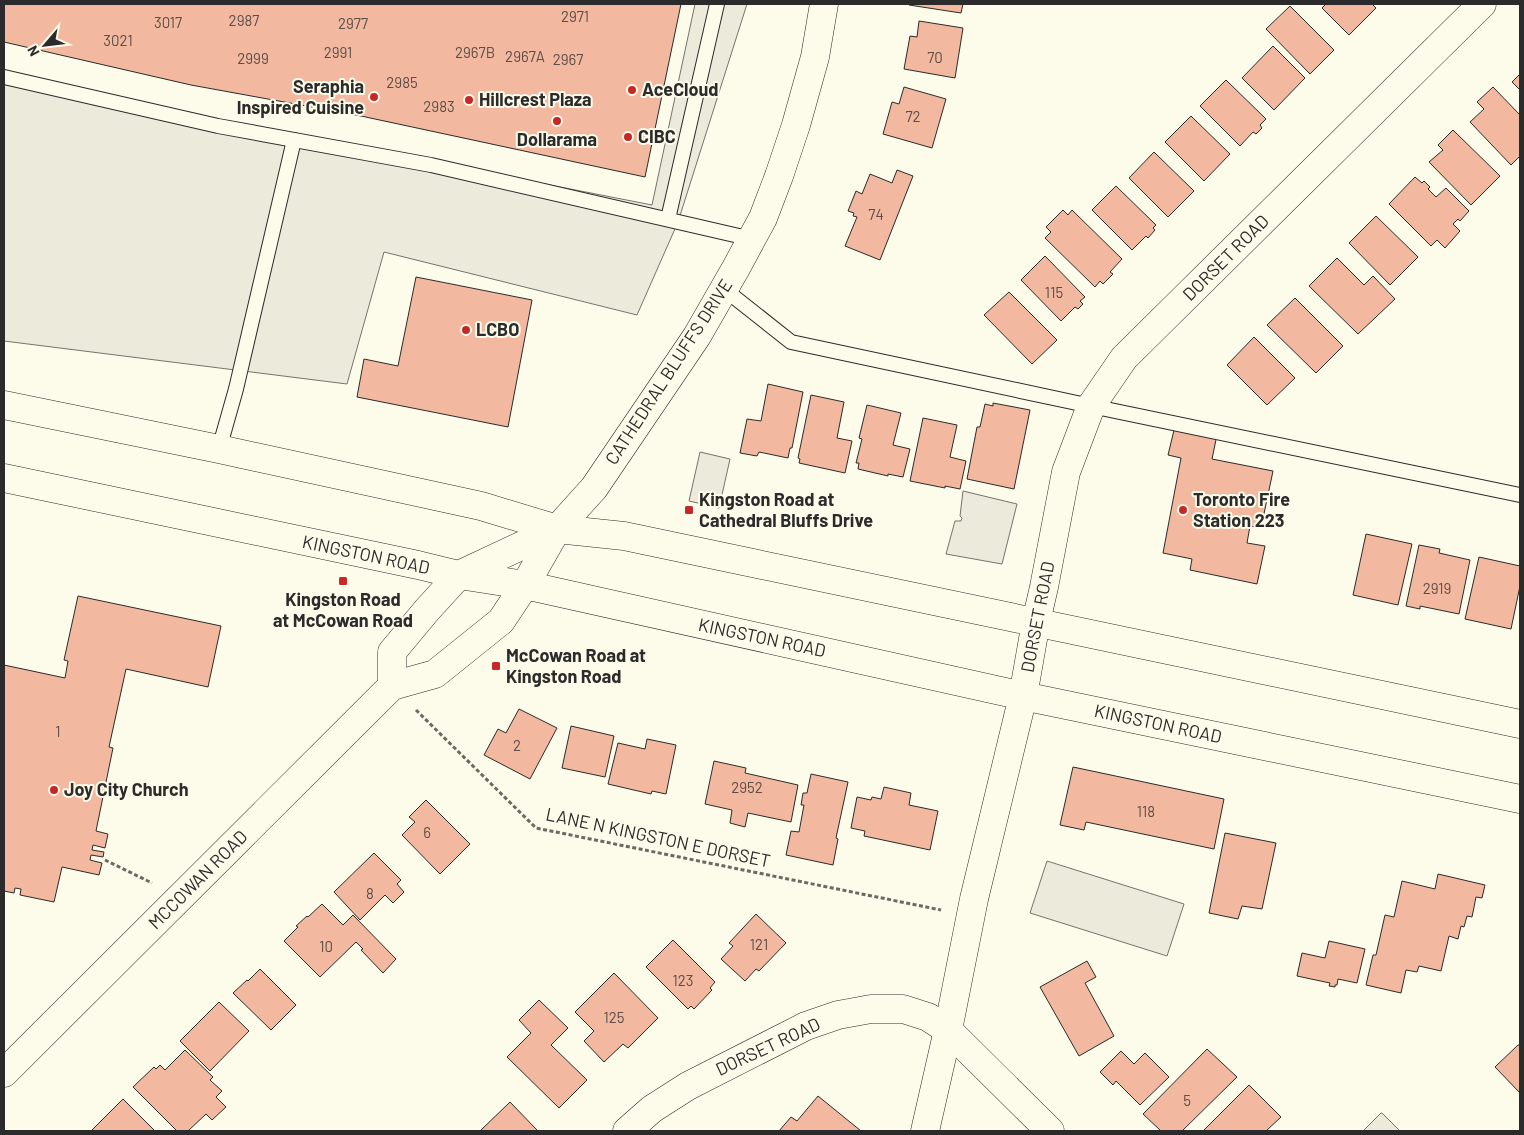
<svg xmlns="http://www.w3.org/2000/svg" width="1524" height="1135" viewBox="0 0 1524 1135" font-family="Barlow,sans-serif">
  <rect width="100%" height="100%" fill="#fdfbea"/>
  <g fill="#eceadb" stroke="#74746e">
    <path d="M695,4H747L678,222L637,315L384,252L347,384L4,341V78L652,205Z"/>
    <path d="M700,452L730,459L719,508L689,501Z"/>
    <path d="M963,491L1017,504L1002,564L946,554L955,521H961L962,518L960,516Z"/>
    <path d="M1047,861L1184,904L1167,956L1030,913Z"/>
    <path d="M1382,1113L1400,1131H1363L1381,1113Z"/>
  </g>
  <g fill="#f2b8a0" stroke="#2b2b2b">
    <path d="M4,4H681L645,177L361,116L191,85L4,42Z"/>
    <path d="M909,4H963L961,13L909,5Z"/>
    <path d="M1326,4H1372L1376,8L1349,35L1322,8Z"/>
    <path d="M1290,6L1334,50L1310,74L1266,29Z"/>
    <path d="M919,21L963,28L955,78L904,69L910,36L917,37Z"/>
    <path d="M1273,46L1305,78L1274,110L1242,78Z"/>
    <path d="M1520,74V90L1512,82Z"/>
    <path d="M1226,80L1266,119L1260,125L1262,128L1256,134L1253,132L1240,146L1200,106Z"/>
    <path d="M904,87L946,99L932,148L883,134L892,102L899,104Z"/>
    <path d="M1493,87L1520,115V156L1511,165L1470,122L1484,109L1477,102Z"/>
    <path d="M1191,116L1230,154L1204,181L1165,142Z"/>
    <path d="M1453,130L1500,176L1471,205L1429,162L1443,150L1438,145Z"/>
    <path d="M1154,152L1194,191L1168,217L1129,178Z"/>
    <path d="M897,170L913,176L880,260L845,246L857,217L853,216L854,213L848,211L856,191L862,194L870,174L892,183Z"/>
    <path d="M1415,177L1422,183L1424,181L1430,187L1428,189L1436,197L1446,188L1469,211L1460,221L1458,219L1453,224L1460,231L1445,248L1437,240L1431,246L1389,204Z"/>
    <path d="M1116,186L1156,225L1153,228L1155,230L1148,238L1146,236L1132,250L1092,210Z"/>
    <path d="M1063,210L1068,215L1072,210L1122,259L1110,272L1113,274L1103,284L1100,281L1095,287L1045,238L1051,232L1046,227Z"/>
    <path d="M1376,216L1418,257L1390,285L1349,243Z"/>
    <path d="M1045,256L1085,297L1080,301L1083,304L1078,309L1075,307L1061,321L1021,280Z"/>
    <path d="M1337,258L1364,285L1373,276L1395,299L1358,334L1309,286Z"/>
    <path d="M416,277L532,300L508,427L357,397L364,359L398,366Z"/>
    <path d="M1009,292L1057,340L1032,364L984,315Z"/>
    <path d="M1295,298L1343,346L1316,373L1267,325Z"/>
    <path d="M1254,337L1295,378L1267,405L1227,365Z"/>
    <path d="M768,384L803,392L792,448H790L788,458L759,452L757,456L740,453L747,419L761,421Z"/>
    <path d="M811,395L844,402L837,438L852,441L845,473L799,463L800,459L798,458Z"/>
    <path d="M993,403L1030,410L1014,489L967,479L977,427H980L985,404L993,406Z"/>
    <path d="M867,405L901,413L893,445L910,449L903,477L888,474V476L858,469L859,463H856L862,439L859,438Z"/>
    <path d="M923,418L957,425L950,457L966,461L960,489L945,486V488L910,481Z"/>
    <path d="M1175,426L1217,435L1212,459L1273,471L1261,528L1250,526L1247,543L1265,546L1257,584L1190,570L1192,559L1163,553L1181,458L1168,455Z"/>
    <path d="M1366,534L1412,544L1398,605L1353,595Z"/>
    <path d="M1419,545L1440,549L1439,553L1470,560L1459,614L1420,606V609L1406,606Z"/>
    <path d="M1479,557L1520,566V586L1511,629L1465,619Z"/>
    <path d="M78,596L221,626L208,687L126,669L109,747L113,748L96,831L108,834L105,848L93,845L92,850L104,852L103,857L91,855L90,860L102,863L99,875L62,867L54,902L20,895L21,889L15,888L14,893L4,891V665L65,678L68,661L64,660Z"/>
    <path d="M519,709L557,728L530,779L484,755L498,729L506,733Z"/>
    <path d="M571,726L614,736L605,777L562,768Z"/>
    <path d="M647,739L676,745L666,794L652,791L651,794L608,784L618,743L645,749Z"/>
    <path d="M714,761L746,768L745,773L798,785L791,822L748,813L745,827L730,823L732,810L705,804Z"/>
    <path d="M1073,767L1224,799L1214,849L1086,822L1084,830L1060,825Z"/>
    <path d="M811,774L848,782L836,838L838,839L833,865L786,855L791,831L799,832L804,805H801L803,793H807Z"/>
    <path d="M884,787L911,793L909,805L938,811L930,850L864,836L865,831L851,828L857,797L871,800L872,797L881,799Z"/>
    <path d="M426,800L470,844L440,874L402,835L415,822L409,817Z"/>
    <path d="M1225,833L1276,843L1262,909L1242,906L1238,919L1209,913Z"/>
    <path d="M374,853L401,880L397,884L404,892L393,903L385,895L360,920L334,892Z"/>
    <path d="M1438,874L1485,885L1482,898L1476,897L1472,917L1467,916L1464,927L1461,926L1458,939L1449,936L1441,971L1419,966L1417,972L1406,970L1401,993L1366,985L1373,955H1376L1385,915L1394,917L1402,881L1435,889Z"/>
    <path d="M322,904L343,925L353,915L396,959L383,973L361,950L363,949L356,942L320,977L284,941L298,927L296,926L307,916L308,917Z"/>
    <path d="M756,914L786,943L759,971L756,969L745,981L721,959L733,946L729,943Z"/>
    <path d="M673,940L715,982L710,988L712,990L694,1009L691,1006L688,1009L646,967Z"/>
    <path d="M1329,941L1365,949L1357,983L1338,979L1337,985H1335V987L1329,986L1330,983L1297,976L1302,953L1325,958Z"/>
    <path d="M1087,961L1096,977L1085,983L1114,1036L1079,1056L1040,987Z"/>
    <path d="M260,969L296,1005L271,1030L233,993L247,980L248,981Z"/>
    <path d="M614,973L658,1018L628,1048L623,1044L604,1062L584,1041L594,1031L575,1012Z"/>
    <path d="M539,1000L568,1028L551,1045L587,1080L559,1108L507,1057L531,1033L519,1020Z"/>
    <path d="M219,1002L249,1031L210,1071L180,1041Z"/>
    <path d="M1518,1045H1520V1093L1495,1067Z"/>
    <path d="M1207,1049L1237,1077L1182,1131H1161L1143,1114Z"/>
    <path d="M185,1050L213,1077L210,1080L222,1091L216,1097L226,1107L212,1120L206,1114L188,1131H177L133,1087L154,1067L156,1069L160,1065L165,1070Z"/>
    <path d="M1121,1051L1134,1064L1145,1053L1169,1077L1140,1105L1116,1081L1113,1085L1100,1072Z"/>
    <path d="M1249,1085L1281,1117L1266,1131H1203Z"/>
    <path d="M818,1096L861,1131H779L791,1117L797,1121Z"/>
    <path d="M123,1099L155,1131H91Z"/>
    <path d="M510,1102L537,1130L536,1131H480Z"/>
  </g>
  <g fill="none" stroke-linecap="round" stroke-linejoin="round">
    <defs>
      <g id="service">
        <path d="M4,77L218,126L431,165L752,239"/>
        <path d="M668,219L717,4"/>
        <path d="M724,289L791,342L1091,406L1520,495"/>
        <path d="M219,449L236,389L294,140"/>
      </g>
      <g id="minor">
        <path d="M557,529L594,488L697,336L736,268L763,218L779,176L796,125L815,57L824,4"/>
        <path d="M627,1131L652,1109L688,1086L806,1026L838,1015L871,1009H903L928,1017L948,1030L1050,1131"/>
        <path d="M925,1131L948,1030L974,899L1023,696L1036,622L1044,587L1066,472L1091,406L1124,358L1482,4"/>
      </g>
      <g id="tertiary">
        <path d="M392,686V652L427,610L459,575L557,529"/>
        <path d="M4,1073L392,686L435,674L501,621L525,585L557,529"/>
      </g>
      <g id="primary">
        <path d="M4,405L219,449L481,506L557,529L624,536L1520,724"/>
        <path d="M4,478L418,565L459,575L525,585L1023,696L1520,799"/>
      </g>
    </defs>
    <use href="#service" stroke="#2b2b2b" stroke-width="16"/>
    <use href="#minor" stroke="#2b2b2b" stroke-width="29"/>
    <use href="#tertiary" stroke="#2b2b2b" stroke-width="29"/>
    <use href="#primary" stroke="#2b2b2b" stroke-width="29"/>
    <g stroke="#6a6964" stroke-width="3" stroke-dasharray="4 2.5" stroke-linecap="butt">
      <path d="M416,710L536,828L941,910"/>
      <path d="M105,860L152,883"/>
    </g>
    <use href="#service" stroke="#fdfbea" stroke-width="14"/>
    <use href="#minor" stroke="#fdfbea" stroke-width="28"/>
    <use href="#tertiary" stroke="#fdfbea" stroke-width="28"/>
    <use href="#primary" stroke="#fdfbea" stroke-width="28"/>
  </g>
  <g fill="#c62828" stroke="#fdfbea" stroke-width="2">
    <circle cx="632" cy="90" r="5"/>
    <circle cx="374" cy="97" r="5"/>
    <circle cx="469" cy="100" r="5"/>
    <circle cx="557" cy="121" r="5"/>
    <circle cx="628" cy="137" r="5"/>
    <circle cx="466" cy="330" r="5"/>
    <rect x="684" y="505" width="10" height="10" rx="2.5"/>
    <circle cx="1183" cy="510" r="5"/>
    <rect x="338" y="576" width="10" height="10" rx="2.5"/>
    <rect x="491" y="661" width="10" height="10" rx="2.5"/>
    <circle cx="54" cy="790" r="5"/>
  </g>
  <g text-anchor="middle" stroke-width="4" stroke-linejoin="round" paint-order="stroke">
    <g font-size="15" fill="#5d4e48">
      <text x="575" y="22">2971</text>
      <text x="244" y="26">2987</text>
      <text x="168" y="28">3017</text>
      <text x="353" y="29">2977</text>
      <text x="118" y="46">3021</text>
      <text x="338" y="58">2991</text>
      <text x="475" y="58">2967B</text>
      <text x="525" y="62">2967A</text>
      <text x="935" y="63">70</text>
      <text x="253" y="64">2999</text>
      <text x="568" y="65">2967</text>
      <text x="402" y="88">2985</text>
      <text x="439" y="112">2983</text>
      <text x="913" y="122">72</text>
      <text x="876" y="220">74</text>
      <text x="1054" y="298">115</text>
      <text x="1437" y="594">2919</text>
      <text x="58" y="737">1</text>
      <text x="517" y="751">2</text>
      <text x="747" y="793">2952</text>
      <text x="1146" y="817">118</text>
      <text x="427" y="838">6</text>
      <text x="370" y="899">8</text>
      <text x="759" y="950">121</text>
      <text x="326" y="952">10</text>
      <text x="683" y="986">123</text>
      <text x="614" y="1023">125</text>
      <text x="1187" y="1106">5</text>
    </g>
    <g font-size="18" font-weight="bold" fill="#2b2b2b" stroke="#fdfbea" text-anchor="start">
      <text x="364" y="93" text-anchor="end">Seraphia<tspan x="364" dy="21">Inspired Cuisine</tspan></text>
      <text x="642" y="96">AceCloud</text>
      <text x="479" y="106">Hillcrest Plaza</text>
      <text x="638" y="143">CIBC</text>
      <text x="557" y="146" text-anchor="middle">Dollarama</text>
      <text x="476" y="336">LCBO</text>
      <text x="699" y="506">Kingston Road at<tspan x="699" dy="21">Cathedral Bluffs Drive</tspan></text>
      <text x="1193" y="506">Toronto Fire<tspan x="1193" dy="21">Station 223</tspan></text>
      <text x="343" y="606" text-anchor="middle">Kingston Road<tspan x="343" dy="21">at McCowan Road</tspan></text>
      <text x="506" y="662">McCowan Road at<tspan x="506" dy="21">Kingston Road</tspan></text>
      <text x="64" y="796">Joy City Church</text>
    </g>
    <g font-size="18" fill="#2b2b2b" stroke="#fdfbea">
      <text transform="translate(1226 258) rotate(-45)" y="6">DORSET ROAD</text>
      <text transform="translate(669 372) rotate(-57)" y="6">CATHEDRAL BLUFFS DRIVE</text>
      <text transform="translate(366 555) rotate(12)" y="6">KINGSTON ROAD</text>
      <text transform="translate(1038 617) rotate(-79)" y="6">DORSET ROAD</text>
      <text transform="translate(762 638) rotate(12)" y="6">KINGSTON ROAD</text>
      <text transform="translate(1158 724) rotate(12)" y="6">KINGSTON ROAD</text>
      <text transform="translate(658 838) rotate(12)" y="6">LANE N KINGSTON E DORSET</text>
      <text transform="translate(198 880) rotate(-45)" y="6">MCCOWAN ROAD</text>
      <text transform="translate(768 1047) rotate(-25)" y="6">DORSET ROAD</text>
    </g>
  </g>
  <rect width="1524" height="1135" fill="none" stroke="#2b2b2b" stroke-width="10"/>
  <g transform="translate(45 45) rotate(242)" stroke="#fdfbea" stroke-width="4" paint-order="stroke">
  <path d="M0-4L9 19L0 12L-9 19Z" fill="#2b2b2b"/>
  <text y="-8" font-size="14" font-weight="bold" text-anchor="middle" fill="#2b2b2b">N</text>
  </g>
</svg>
